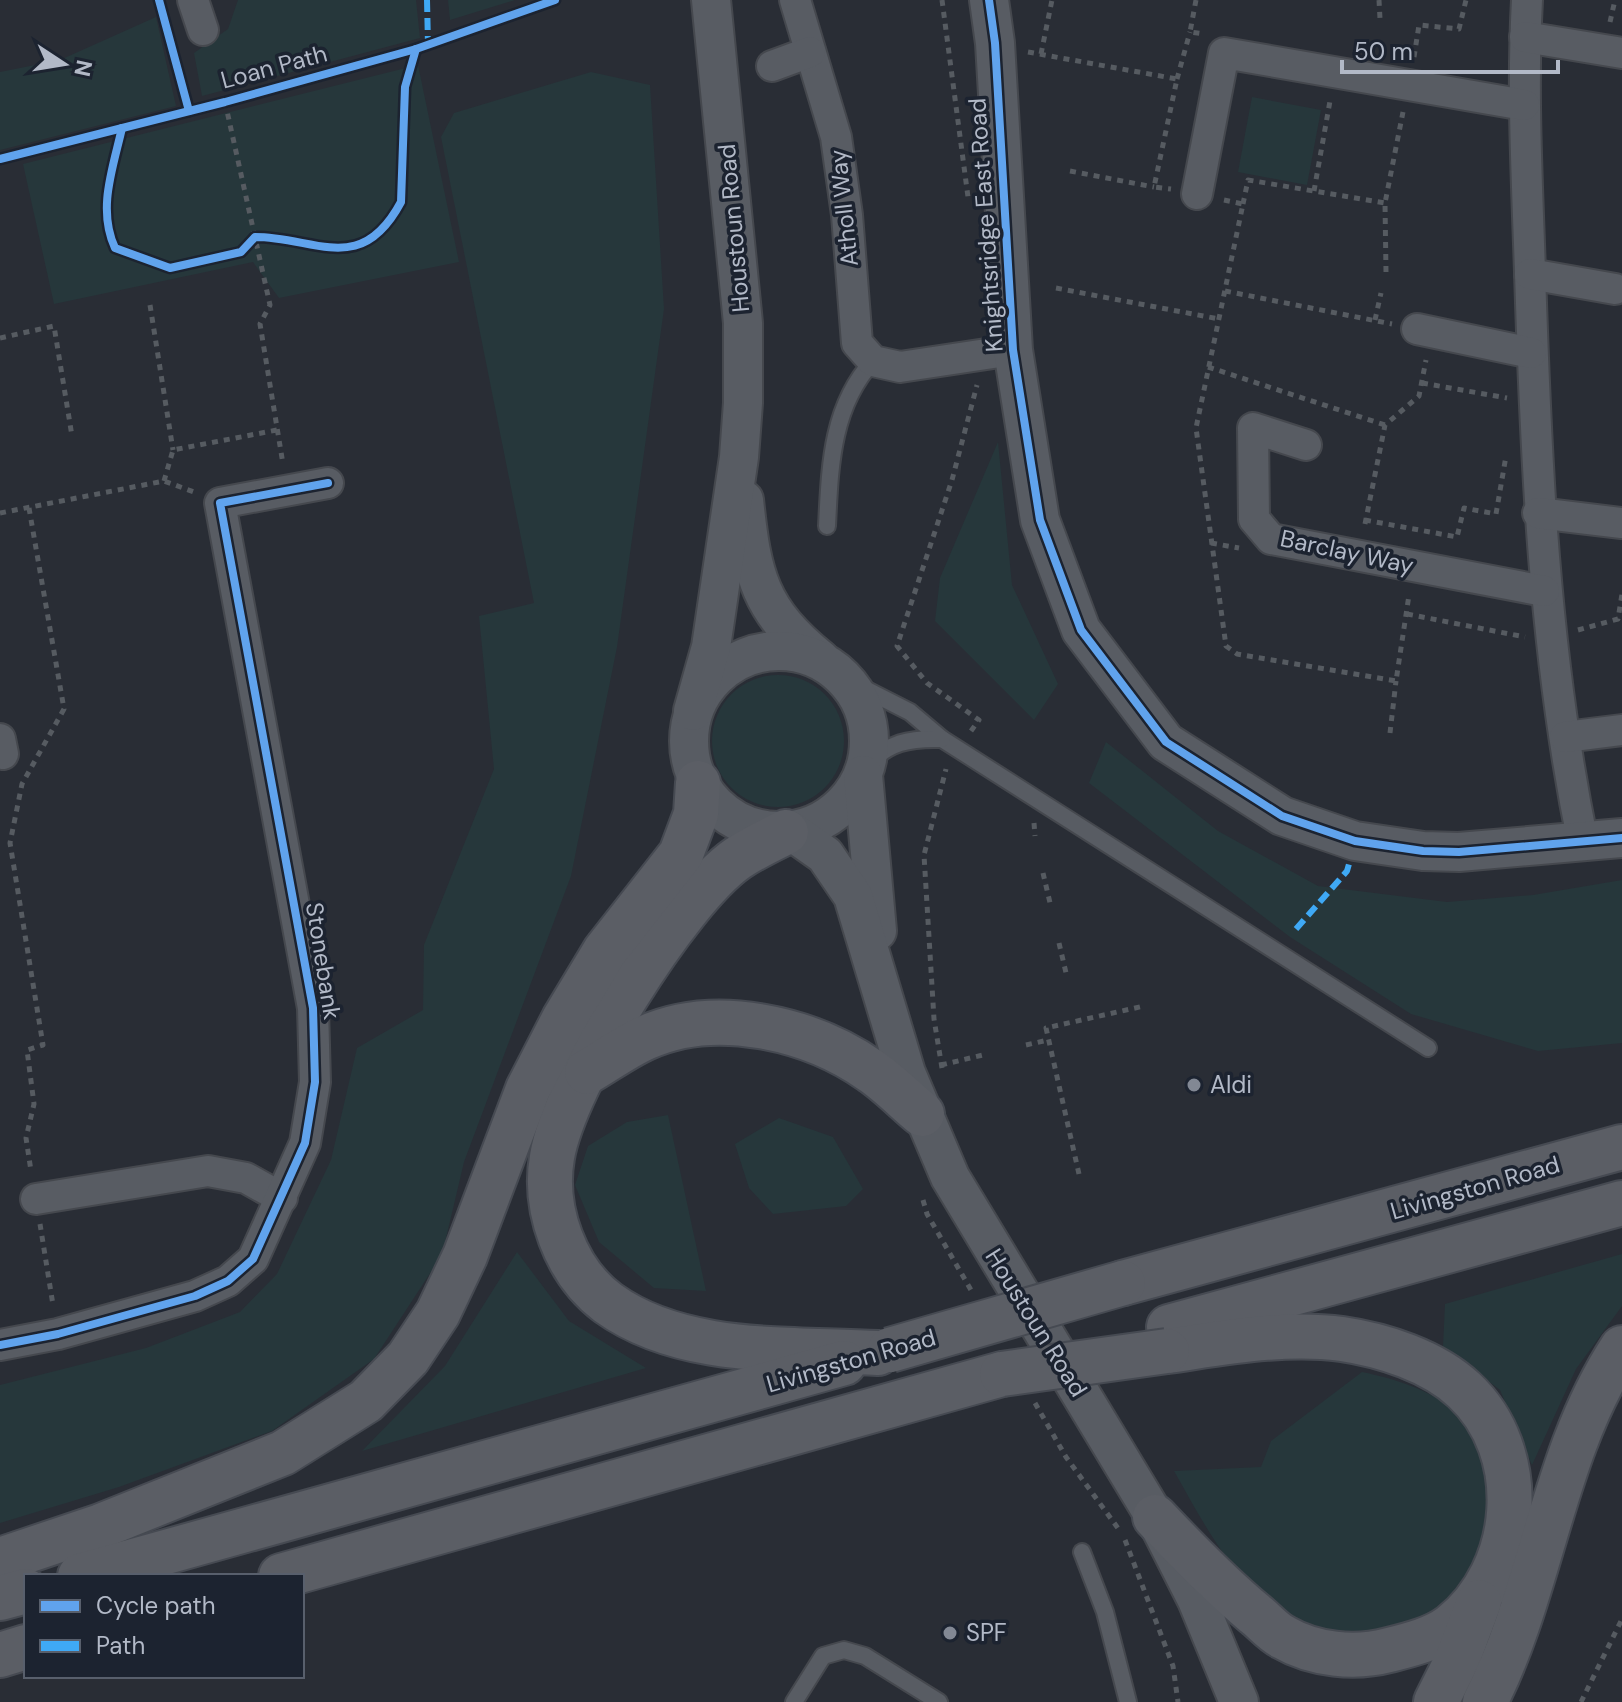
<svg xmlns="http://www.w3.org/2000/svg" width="1622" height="1702" viewBox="0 0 1622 1702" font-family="'DM Sans',sans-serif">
  <rect width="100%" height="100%" fill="#292d35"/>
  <g fill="#26373b">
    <path d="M238,0H416L420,38L202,96L194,53L228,29Z"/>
    <path d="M448,0H515L450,20Z"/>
    <path d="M156,17L176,106L0,150V72L60,60Z"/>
    <path d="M418,65L459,262L279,298L253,262L54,304L23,164Z"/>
    <path d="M591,72L650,85L664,309L617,647L571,876L464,1162L442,1255L374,1359L272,1431L119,1487L0,1523V1385L146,1348L240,1312L277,1274L331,1160L357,1048L423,1010L424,945L494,769L479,616L534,603L441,137L454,113Z"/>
    <path d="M1252,97L1321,110L1307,185L1238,172Z"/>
    <path d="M998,442L1012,585L1058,684L1034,720L935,621L940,578Z"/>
    <circle cx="778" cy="741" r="66"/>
    <path d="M1106,742L1218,831L1318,886L1447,902L1533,895L1622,880V1043L1538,1051L1411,1014L1290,937L1089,783Z"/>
    <path d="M668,1115L706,1291L654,1288L599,1242L575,1185L588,1146L627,1122Z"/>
    <path d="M779,1118L833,1137L863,1189L846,1206L773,1214L749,1188L735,1144Z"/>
    <path d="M517,1252L569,1321L646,1368L362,1451L445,1366Z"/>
    <path d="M1622,1254V1306L1576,1369L1532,1465L1500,1390L1443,1347L1445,1304Z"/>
    <path d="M1362,1372C1396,1379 1435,1391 1461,1416C1474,1428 1483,1452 1486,1470C1491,1496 1494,1527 1482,1553C1456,1612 1391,1647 1329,1631C1306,1625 1277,1612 1259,1595C1222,1560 1199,1515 1174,1471L1261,1467L1271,1441Z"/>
  </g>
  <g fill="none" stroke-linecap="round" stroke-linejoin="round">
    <defs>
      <g id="service">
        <path d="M827,526C830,467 831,407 873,361"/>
        <path d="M845,679L910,712L942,739L1428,1048"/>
        <path d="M866,767C887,742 910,738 942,739"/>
        <path d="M1082,1552L1105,1612L1128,1702"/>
        <path d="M794,1702L823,1656L844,1650L865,1656L939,1702"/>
      </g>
      <g id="minor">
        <path d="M193,0L203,30"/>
        <path d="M795,0L836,137L847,215L857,343L873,361L900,367L1013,350"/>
        <path d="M1527,0C1522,91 1527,181 1530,272C1536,465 1544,652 1583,843"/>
        <path d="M1525,37L1622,53"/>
        <path d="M772,66L810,52"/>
        <path d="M1197,194L1224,53L1524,105"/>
        <path d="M1530,274L1615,289"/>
        <path d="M1417,329L1531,353"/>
        <path d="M1306,445L1253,428L1254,519L1271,539L1544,591"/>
        <path d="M1538,513L1622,523"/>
        <path d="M1565,737L1622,730"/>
        <path d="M0,739L3,754"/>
        <path d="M36,1199L208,1171L246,1178L282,1198"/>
        <path d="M0,1345L58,1334L195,1296L228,1281L253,1259L305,1143L315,1082L313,1008L220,503L328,483"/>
      </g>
      <g id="tertiary">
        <path d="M989,0L995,43L1013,350L1040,520L1081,630L1166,742L1282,816L1355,841L1423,851L1459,852L1622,838"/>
        <path d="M744,500C752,576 759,610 821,660"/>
        <circle cx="779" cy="741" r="90"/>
        <path d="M693,711L711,647L739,457L743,403V323L711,0"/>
        <path d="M863,775L877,931"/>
        <path d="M791,831L825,855L853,896L906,1073L950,1177L1155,1517L1197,1600L1239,1702"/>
      </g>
      <g id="primary">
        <path d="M786,832C770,840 753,848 738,858C677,900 564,1084 552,1157C543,1209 565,1271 608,1303C683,1357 790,1348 878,1353"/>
        <path d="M587,1072C606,1061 625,1047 645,1038C715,1006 810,1028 871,1071C889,1083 905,1100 922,1114"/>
        <path d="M1123,1283L1622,1147"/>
        <path d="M1169,1327L1622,1203"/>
        <path d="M1155,1517C1187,1551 1219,1584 1255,1614C1264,1621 1273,1632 1283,1637C1314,1655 1355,1659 1389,1650C1409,1645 1434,1639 1451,1626C1522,1570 1531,1452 1464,1390C1433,1361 1383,1345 1342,1339C1284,1331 1223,1343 1167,1351"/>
        <path d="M0,1560L101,1526L283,1453L366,1401L408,1358L438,1313L465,1256L528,1089L564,1019L605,951L681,854L696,814L698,783"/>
        <path d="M80,1576L844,1363"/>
        <path d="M281,1576L1002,1374"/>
        <path d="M0,1598L26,1591"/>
        <path d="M0,1655L26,1647"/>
        <path d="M1436,1702L1458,1658L1479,1602"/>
        <path d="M1485,1702C1543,1589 1551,1456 1622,1348"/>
      </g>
    </defs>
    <use href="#service" stroke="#45484e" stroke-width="20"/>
    <use href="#minor" stroke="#45484e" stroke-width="34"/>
    <use href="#tertiary" stroke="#45484e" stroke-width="42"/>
    <use href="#primary" stroke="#464a52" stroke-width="48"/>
    <g stroke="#565b61" stroke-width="5" stroke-dasharray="6 6" stroke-linecap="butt">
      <path d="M942,0L968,197"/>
      <path d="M1196,0L1190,32L1204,34"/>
      <path d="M1379,0L1380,19"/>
      <path d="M1610,22L1615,0"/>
      <path d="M1028,52L1177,79L1154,187L1171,189"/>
      <path d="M1041,54L1052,0"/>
      <path d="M1414,57L1419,25L1459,29L1466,0"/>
      <path d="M1177,79L1190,32"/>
      <path d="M225,102L270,305L260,324L283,464"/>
      <path d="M1070,171L1154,187"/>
      <path d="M1314,191L1330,101"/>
      <path d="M1224,200L1243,204L1196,428L1226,646L1237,654L1396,681L1409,595"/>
      <path d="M1243,204L1248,180L1385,203"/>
      <path d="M1386,272L1385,203L1403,112"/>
      <path d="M1056,288L1219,319"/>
      <path d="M1225,291L1392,324"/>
      <path d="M150,305L173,450"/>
      <path d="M1375,320L1381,293"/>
      <path d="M0,338L54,326L72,436"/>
      <path d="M1208,367L1385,425"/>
      <path d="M1422,383L1507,398"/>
      <path d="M164,481L173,450L277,430"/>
      <path d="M29,508L64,709L22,784L10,843L43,1045L27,1050L34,1104L26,1138L31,1171"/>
      <path d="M0,513L164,481L194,492"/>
      <path d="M1365,520L1457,537L1464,508L1496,514L1506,456"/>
      <path d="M1365,524L1385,425L1419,396L1426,360"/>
      <path d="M1211,543L1239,548"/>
      <path d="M1407,614L1525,637"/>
      <path d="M1578,630L1618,619L1622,594"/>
      <path d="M971,731L979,720L927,683L897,646L952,480L977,385"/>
      <path d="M1390,733L1396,681"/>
      <path d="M1034,823L1035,836"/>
      <path d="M1043,873L1051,907"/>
      <path d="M1059,943L1067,977"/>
      <path d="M1026,1045L1048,1040"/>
      <path d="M941,1065L983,1055"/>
      <path d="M942,1068L934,1019L924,855L946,769"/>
      <path d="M1079,1174L1046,1028L1144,1006"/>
      <path d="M923,1200L927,1214L971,1290"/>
      <path d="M40,1224L53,1305"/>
      <path d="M1035,1403L1066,1457L1120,1531"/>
      <path d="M1125,1540L1173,1666L1178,1702"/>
      <path d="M1581,1702L1622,1619"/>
    </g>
    <use href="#service" stroke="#585c63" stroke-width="16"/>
    <use href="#minor" stroke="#585c63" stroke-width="30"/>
    <use href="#tertiary" stroke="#585c63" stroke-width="38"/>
    <use href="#primary" stroke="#5b5e65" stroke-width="44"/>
    <defs>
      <g id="primary-bridge">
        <path d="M890,1350L1123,1283"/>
        <path d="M1002,1374L1167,1351"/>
      </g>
    </defs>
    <use href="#primary-bridge" stroke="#464a52" stroke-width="48" stroke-linecap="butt"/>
    <use href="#primary-bridge" stroke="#5b5e65" stroke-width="44"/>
    <g stroke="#3fa9f5" stroke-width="6" stroke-dasharray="12 6" stroke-linecap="butt">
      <path d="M427,0L428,45"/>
      <path d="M1296,929L1347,871L1349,864"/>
    </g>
    <defs>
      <g id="cycleway">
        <path d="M159,0L189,111"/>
        <path d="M989,0L995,43L1013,350L1040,520L1081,630L1166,742L1282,816L1355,841L1423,851L1459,852L1622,838"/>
        <path d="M122,128C113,168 97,209 115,248L170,268L241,252L255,237C316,237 361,277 401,202L405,87L416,49"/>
        <path d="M0,159L225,102L416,49L555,0"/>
        <path d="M0,1345L58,1334L195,1296L228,1281L253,1259L305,1143L315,1082L313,1008L220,503L328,483"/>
      </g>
    </defs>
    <use href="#cycleway" stroke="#1c2330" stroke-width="13"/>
    <use href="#cycleway" stroke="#60a3ed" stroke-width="8"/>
  </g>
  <g fill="#828894" stroke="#1c2330" stroke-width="3">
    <circle cx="1194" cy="1085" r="8"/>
    <circle cx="950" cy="1633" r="8"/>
  </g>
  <g text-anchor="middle" stroke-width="7" stroke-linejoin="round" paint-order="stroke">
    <g font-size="24" fill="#b2b9c7" stroke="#1c2330">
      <text transform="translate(274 67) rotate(-15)" y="8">Loan Path</text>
      <text transform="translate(844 208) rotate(-96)" y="8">Atholl Way</text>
      <text transform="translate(986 225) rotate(-94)" y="8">Knightsridge East Road</text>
      <text transform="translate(734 228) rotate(-95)" y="8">Houstoun Road</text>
      <text transform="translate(1347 552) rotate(12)" y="8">Barclay Way</text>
      <text transform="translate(323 961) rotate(81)" y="8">Stonebank</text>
      <text transform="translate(1475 1188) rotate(-16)" y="8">Livingston Road</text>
      <text transform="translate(1036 1323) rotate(58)" y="8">Houstoun Road</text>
      <text transform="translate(851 1361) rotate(-16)" y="8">Livingston Road</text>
    </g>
    <g font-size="24" fill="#b2b9c7" stroke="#1c2330" text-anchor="start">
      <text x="1210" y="1093">Aldi</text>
      <text x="966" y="1641">SPF</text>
    </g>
  </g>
  <rect x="24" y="1574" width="280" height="104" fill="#1c2330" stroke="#585f6c" stroke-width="2"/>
  <rect x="40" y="1600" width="40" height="12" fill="#60a3ed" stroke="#585f6c" stroke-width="2"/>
  <text x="96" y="1614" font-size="24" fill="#b2b9c7">Cycle path</text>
  <rect x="40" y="1640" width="40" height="12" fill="#3fa9f5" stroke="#585f6c" stroke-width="2"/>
  <text x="96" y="1654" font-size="24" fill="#b2b9c7">Path</text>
  <g transform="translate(64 64) rotate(102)" stroke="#1c2330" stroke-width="6" paint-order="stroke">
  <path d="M0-6L14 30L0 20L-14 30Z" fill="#b2b9c7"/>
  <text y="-12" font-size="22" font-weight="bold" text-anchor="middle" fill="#b2b9c7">N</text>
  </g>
  <path d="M1342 60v12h216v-12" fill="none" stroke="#b2b9c7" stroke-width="4"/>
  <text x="1354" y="60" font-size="24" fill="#b2b9c7" stroke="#1c2330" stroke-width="6" paint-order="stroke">50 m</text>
</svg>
